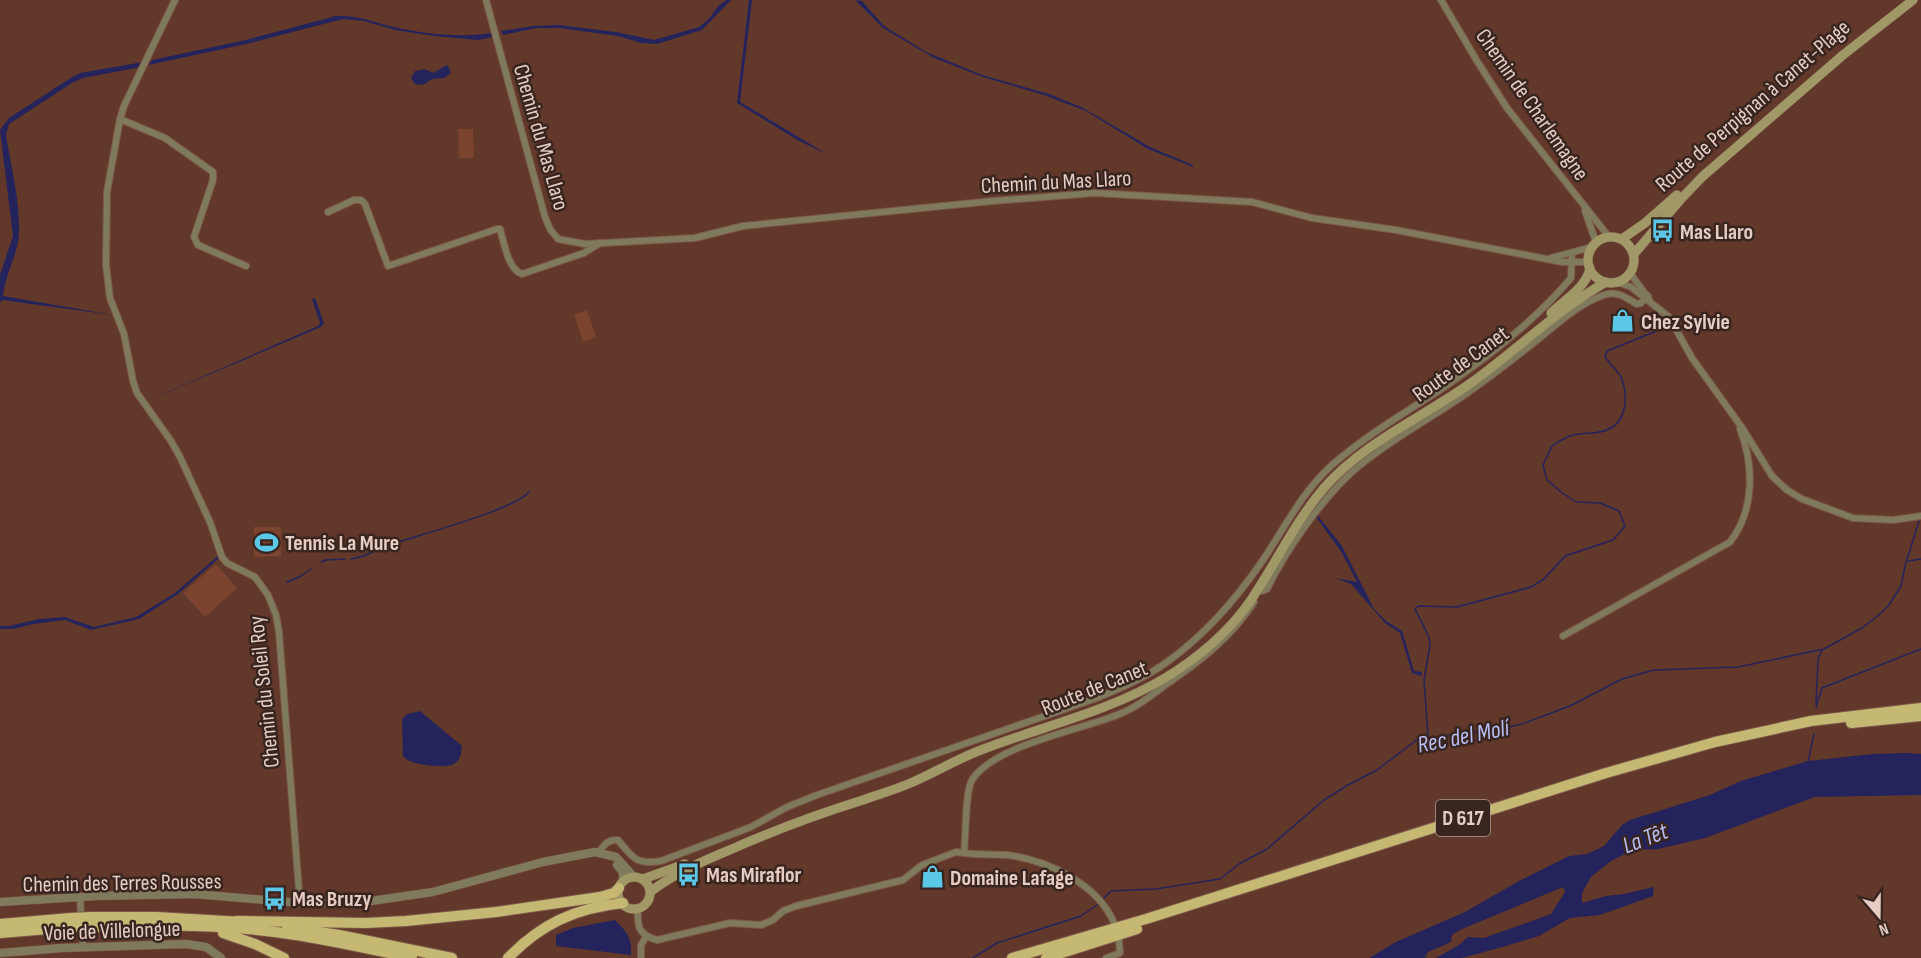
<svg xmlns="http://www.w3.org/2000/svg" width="1921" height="958" viewBox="0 0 1921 958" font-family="'Sofia Sans Condensed',sans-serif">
  <rect width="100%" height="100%" fill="#61382a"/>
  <g fill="#7c432f">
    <path d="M458,129H473L474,158H459Z"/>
    <path d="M587,310L596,337L583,342L574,315Z"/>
    <path d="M254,527H281V556L254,557Z"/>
    <path d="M216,564L237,588L205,617L183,593Z"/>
  </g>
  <g fill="#25235c">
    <path d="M727,0H731L702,30L657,44L641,43L618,36L559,28H536L503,35L501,31L533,26L558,25L616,32L654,40L699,27L708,20L719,5Z"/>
    <path d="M749,0H752L740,102L827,154L799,141L737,103Z"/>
    <path d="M855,0L862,1L884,26L926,52L982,75L1049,94L1083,108L1150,147L1193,165V167L1148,149L1086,111L1044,95L983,77L934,58L883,28Z"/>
    <path d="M336,16C358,15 373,22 394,27C424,34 461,38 491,33L492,37L478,40L434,36L395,30L364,21L343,19L246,44L149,65L152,60L246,40Z"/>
    <path d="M143,62L141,67L83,78L72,83L9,124L6,135C11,167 20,201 19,233C18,255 5,274 3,296L113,315L2,300L0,303V275L13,236L0,130L9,118L72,77L80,73Z"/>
    <path d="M447,65L451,72L445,78L432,79L423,85L415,84L411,78L415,71L425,69L433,73Z"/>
    <path d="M315,298L324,323L321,327L147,401L318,326L320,323L312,299Z"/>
    <path d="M1315,512L1342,546L1374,609L1386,621L1402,631L1414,671L1422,672L1421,676L1412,673L1400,633L1385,623L1351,584L1335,578L1357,582L1342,553L1314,514Z"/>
    <path d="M218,556V559L178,594L139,619L91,630L65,620L33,624L14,629H0V626H9L39,619L65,617L94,627L136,617L175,593Z"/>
    <path d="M420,711L462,746C461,754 461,759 454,764C445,769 408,765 403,756L402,719L407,714Z"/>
    <path d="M1906,753L1921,754V795L1815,797L1705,838L1658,849L1633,850L1611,861L1591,877L1582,893V903L1606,896L1624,894L1654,887L1653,896L1600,915L1570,918L1539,936L1506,946L1462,958H1436L1459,945L1468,937L1484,938L1551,914L1565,892L1563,887L1462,929L1452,935L1451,942L1428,952L1425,957L1427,958H1369L1396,942L1465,912L1519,881L1569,856L1587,854L1604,846L1622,825L1630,820L1710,795L1741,781L1808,761L1873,754Z"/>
    <path d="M615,920C627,932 632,938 631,955L556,946V935L573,928Z"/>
  </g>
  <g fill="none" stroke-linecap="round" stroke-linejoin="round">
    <g stroke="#25235c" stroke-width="1.5">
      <path d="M351,559C368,557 379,547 395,543C419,535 516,509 529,492"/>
      <path d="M1908,561L1921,559"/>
      <path d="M321,562L326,560L345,559"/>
      <path d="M287,582L301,576L311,569"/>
      <path d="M1816,704L1818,659L1822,650"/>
      <path d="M1816,707L1822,688L1921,649"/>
      <path d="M1428,736L1424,680L1430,645L1429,637L1415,609L1418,606L1457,607L1531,587L1544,579L1565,556L1613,540L1625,526L1619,511L1600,503L1576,502L1561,492L1547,480L1543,465L1552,446C1558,442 1566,437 1573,435C1585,432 1598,435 1609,429C1627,421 1628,395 1622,379C1619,372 1610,364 1605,357L1607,351L1669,326"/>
      <path d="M1808,762L1814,734"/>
      <path d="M1103,899L1111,891L1155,889L1220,879L1239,864L1267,849L1324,800L1348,785L1377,770L1418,739L1496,730L1522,724L1570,706L1622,679L1654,670L1738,667L1824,649L1862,628L1880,614L1889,605L1901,586L1905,566L1919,521"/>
      <path d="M973,958L997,943L1081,916L1100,903"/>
    </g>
    <defs>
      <g id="minor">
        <path d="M175,0L124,106L120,119L107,192L106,265L110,298L124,334L133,381L137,393L171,441L180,457L210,522L222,557L227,563L255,577L268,595L276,615L279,632L300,903"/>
        <path d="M486,0L545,217L550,229L558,239L585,244L695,238L743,226L993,201L1095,193L1252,202L1312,218L1396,230L1562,262H1588"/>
        <path d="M1441,0L1477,61L1507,108L1609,237"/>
        <path d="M120,119L165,138L213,172V180L194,237L198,245L246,266"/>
        <path d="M1585,211L1596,242"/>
        <path d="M328,212L354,200H361L365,204L388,266L497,229H500C504,242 508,270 522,274L584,253L600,243"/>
        <path d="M1551,258L1592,247"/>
        <path d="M1630,273L1649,299"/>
        <path d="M1617,282L1631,287L1669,317L1692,358L1743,429L1772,476L1787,490L1802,499L1853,518L1893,520L1921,516"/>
        <path d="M1258,589L1262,591L1267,589C1286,550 1321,500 1353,471C1387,442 1426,421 1463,396C1487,379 1512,360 1536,341C1557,324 1578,304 1604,295C1617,290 1626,298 1637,304L1641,303L1648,296"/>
        <path d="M1563,636L1730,542C1755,510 1754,465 1740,429"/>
        <path d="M598,853C604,846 607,839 618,840C633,858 636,865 661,861L751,827L787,807L817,795L1094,699C1119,689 1145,678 1167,662C1205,635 1237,598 1263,560C1285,527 1302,492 1332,465C1365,436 1403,414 1440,390C1487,358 1534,322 1571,278L1572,253"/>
        <path d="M964,853C979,855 993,854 1007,855C1047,860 1098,884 1114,923"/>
        <path d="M80,897L83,948"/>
        <path d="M638,908C637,926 638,935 657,940L730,923L761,925L773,920L783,911L796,906L903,880L922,865L956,852L964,853C966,837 965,791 972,780C995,744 1083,730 1122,713C1137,707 1151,696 1164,686C1199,662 1231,638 1254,602"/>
        <path d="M641,958V945L646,937"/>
        <path d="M1106,958L1120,953L1119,941"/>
      </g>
      <g id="tertiary">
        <path d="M617,865L623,872V882"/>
        <path d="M0,902L96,896L194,894L300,903L364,902L433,892L543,862L595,852L616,857L634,877"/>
        <path d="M0,953L62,948L186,944L206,947L221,958"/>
      </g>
      <g id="secondary">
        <circle cx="1611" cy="260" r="23"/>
        <path d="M1622,239L1645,223L1677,195"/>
        <path d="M1634,254L1681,199L1702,177L1843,55L1913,0"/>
        <path d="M1551,313C1564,300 1587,287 1590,268"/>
        <circle cx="634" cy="893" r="16"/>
        <path d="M643,879L685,864"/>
        <path d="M650,892C675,873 703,861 732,849C775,830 818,814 863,800C880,794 897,789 913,782C936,772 957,759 981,750C1043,726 1108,712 1165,678C1197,659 1230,631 1251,600C1276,563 1295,522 1324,488C1363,443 1423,417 1471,383C1517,350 1557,310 1606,282"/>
      </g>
      <g id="trunk">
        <path d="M1851,723L1921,716"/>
        <path d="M91,917H156L242,922"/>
        <path d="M237,921L366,923L406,921L496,912L600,897L614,893L619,888"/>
        <path d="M0,924L71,918"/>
        <path d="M91,927C159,924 229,924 296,935C335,941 374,950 412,958"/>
        <path d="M287,927L339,935L452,958"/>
        <path d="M0,933L72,927"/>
        <path d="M223,933L255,944L284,958"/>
        <path d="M508,958C541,924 575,908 623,903"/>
        <path d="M1012,958L1146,919L1606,773L1715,742L1811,721L1921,708"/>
        <path d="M1046,958L1137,929"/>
      </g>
    </defs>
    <use href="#minor" stroke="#7c5649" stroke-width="8"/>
    <use href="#tertiary" stroke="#7c5649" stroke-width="9"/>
    <use href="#secondary" stroke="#7c5649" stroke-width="10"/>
    <use href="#trunk" stroke="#7c5649" stroke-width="12"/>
    <use href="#minor" stroke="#7f7a5c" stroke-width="6"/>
    <use href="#tertiary" stroke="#7f7a5c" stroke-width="8"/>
    <use href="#secondary" stroke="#a09867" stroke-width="9"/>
    <use href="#trunk" stroke="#c4b872" stroke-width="10"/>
    <defs>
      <g id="trunk-bridge">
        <path d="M71,918L91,917"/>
        <path d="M72,927H91"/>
      </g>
    </defs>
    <use href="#trunk-bridge" stroke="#7c5649" stroke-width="12" stroke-linecap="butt"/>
    <use href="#trunk-bridge" stroke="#c4b872" stroke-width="10"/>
  </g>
  <defs>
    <symbol id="bus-bare" viewBox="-9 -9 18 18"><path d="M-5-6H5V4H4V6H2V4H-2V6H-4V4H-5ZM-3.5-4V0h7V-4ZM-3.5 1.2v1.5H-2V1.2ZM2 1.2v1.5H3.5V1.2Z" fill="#5bc8e7" stroke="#38251f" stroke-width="2.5" paint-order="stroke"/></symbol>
    <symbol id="shop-bare" viewBox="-9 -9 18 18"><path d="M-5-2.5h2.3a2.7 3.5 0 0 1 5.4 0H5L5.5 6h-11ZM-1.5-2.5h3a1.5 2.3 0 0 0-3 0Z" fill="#5bc8e7" stroke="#38251f" stroke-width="2.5" paint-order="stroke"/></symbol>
    <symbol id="stadium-bare" viewBox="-9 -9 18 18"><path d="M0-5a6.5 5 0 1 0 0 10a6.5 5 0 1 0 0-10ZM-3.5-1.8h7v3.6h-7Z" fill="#5bc8e7" stroke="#38251f" stroke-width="2.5" paint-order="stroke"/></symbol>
  </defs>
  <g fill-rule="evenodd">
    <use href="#bus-bare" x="1646" y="214" width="33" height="33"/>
    <use href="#shop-bare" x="1606" y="304" width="33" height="33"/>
    <use href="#stadium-bare" x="250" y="526" width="33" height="33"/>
    <use href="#bus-bare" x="672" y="858" width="33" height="33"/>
    <use href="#shop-bare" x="916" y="860" width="33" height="33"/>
    <use href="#bus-bare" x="258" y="882" width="33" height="33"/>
  </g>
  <g text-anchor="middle" stroke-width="5" stroke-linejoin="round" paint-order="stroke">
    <rect fill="#38251f" stroke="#b29a92" stroke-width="1.5" x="1436" y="800" width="54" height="36" rx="4.5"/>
    <g font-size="21" font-weight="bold" fill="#e6ccc3">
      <text x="1463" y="825">D 617</text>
    </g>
    <g font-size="22" fill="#e6ccc3" stroke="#38251f">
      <text transform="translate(1533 104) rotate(55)" y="8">Chemin de Charlemagne</text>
      <text transform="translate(1752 105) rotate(-41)" y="8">Route de Perpignan à Canet-Plage</text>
      <text transform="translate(542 137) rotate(74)" y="8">Chemin du Mas Llaro</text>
      <text transform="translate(1056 181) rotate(-3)" y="8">Chemin du Mas Llaro</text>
      <text transform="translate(1460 363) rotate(-36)" y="8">Route de Canet</text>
      <text transform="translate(1094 687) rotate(-22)" y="8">Route de Canet</text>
      <text transform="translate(263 692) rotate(-96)" y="8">Chemin du Soleil Roy</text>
      <text transform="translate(122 882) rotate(-1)" y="8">Chemin des Terres Rousses</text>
      <text transform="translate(112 930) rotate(-2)" y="8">Voie de Villelongue</text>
    </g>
    <g font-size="22" font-weight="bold" fill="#e6ccc3" stroke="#38251f" text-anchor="start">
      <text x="1680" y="239">Mas Llaro</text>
      <text x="1641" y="329">Chez Sylvie</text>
      <text x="285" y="550">Tennis La Mure</text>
      <text x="706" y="882">Mas Miraflor</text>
      <text x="950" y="885">Domaine Lafage</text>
      <text x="292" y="906">Mas Bruzy</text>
    </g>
    <g font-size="24" font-style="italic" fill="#b8bef4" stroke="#38251f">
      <text transform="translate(1463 736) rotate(-11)" y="8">Rec del Molí</text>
      <text transform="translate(1645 838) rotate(-21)" y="8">La Têt</text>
    </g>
  </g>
  <g transform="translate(1879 916) rotate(160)" stroke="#38251f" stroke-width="4.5" paint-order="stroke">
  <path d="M0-4.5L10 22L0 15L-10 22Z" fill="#e6ccc3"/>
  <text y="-9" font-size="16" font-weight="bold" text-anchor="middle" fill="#e6ccc3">N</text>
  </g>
</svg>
